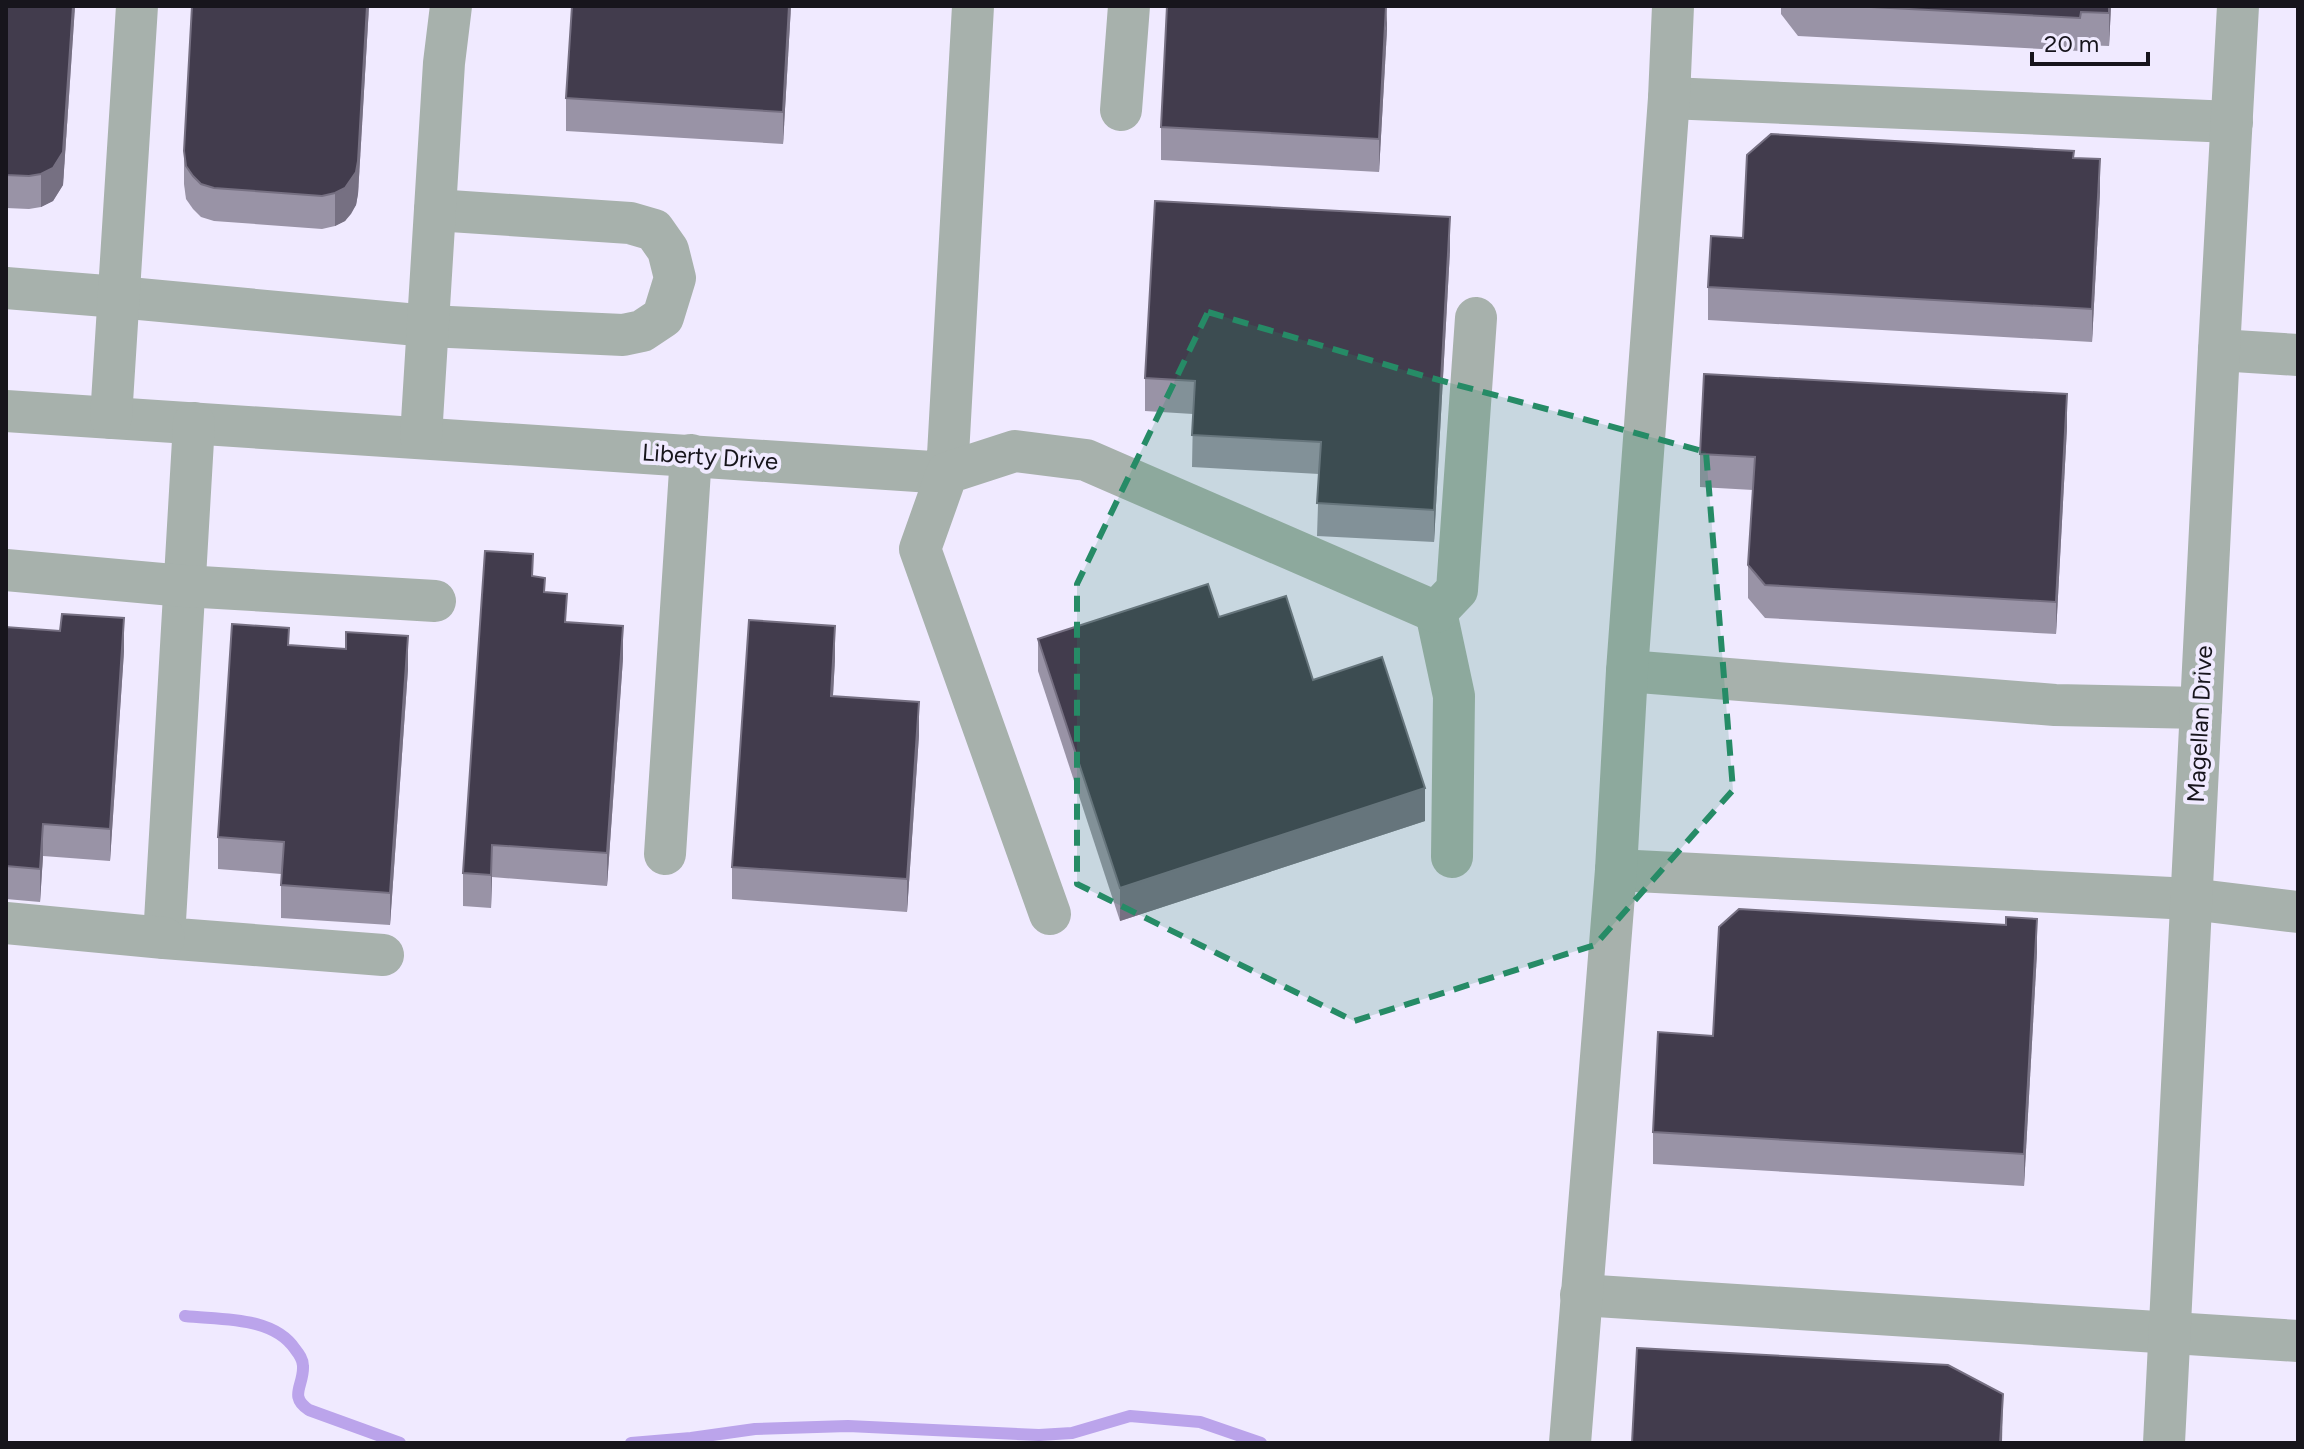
<svg xmlns="http://www.w3.org/2000/svg" width="2304" height="1449" viewBox="0 0 2304 1449" font-family="Figtree,sans-serif">
  <rect width="100%" height="100%" fill="#f0eaff"/>
  <g fill="none" stroke-linecap="round" stroke-linejoin="round">
    <g stroke="#bba4eb" stroke-width="12">
      <path d="M185,1316C221,1320 273,1316 295,1349C299,1354 303,1359 303,1366C304,1386 288,1396 309,1410L400,1443"/>
      <path d="M631,1443L691,1438L755,1429L848,1426L1039,1435L1072,1433L1130,1416L1200,1422L1261,1443"/>
    </g>
    <g stroke="#a7b1ac" stroke-width="42">
      <path d="M1669,98L2232,122"/>
      <path d="M1121,110L1129,6"/>
      <path d="M6,288L118,297L428,326L623,335L642,331L663,317L675,278L668,250L654,230L630,223L435,210"/>
      <path d="M2219,350L2298,355"/>
      <path d="M6,411L947,473L973,6"/>
      <path d="M111,418L137,6"/>
      <path d="M194,423L164,938L383,955"/>
      <path d="M421,437L444,63L451,6"/>
      <path d="M6,570L184,586L435,601"/>
      <path d="M1436,612L1454,696L1452,857"/>
      <path d="M1627,671L2055,705L2201,708"/>
      <path d="M665,854L691,455"/>
      <path d="M1616,870L2191,899L2298,912"/>
      <path d="M1050,914L920,549L947,473L1015,451L1086,460L1436,612L1457,590L1476,318"/>
      <path d="M6,923L164,938"/>
      <path d="M1581,1295L2298,1341"/>
      <path d="M1570,1443L1616,870L1627,671L1669,98L1673,6"/>
      <path d="M2164,1443L2219,350L2238,6"/>
    </g>
  </g>
  <g fill="#9993a6">
    <path d="M6,6H75L63,185L53,201L41,207L29,209L6,208Z"/>
    <path d="M192,6H369L358,194L356,205L345,221L335,226L322,229L214,221L201,217L193,209L186,199L184,184V151Z"/>
    <path d="M791,6L783,144L566,131V98Z"/>
    <path d="M1781,6H2111L2109,46L2081,45L2080,51L1798,36L1781,14Z"/>
    <path d="M1387,29L1379,172L1161,160V127Z"/>
    <path d="M2074,158L2100,192L2092,342L1708,320V287L1743,238Z"/>
    <path d="M1450,250L1434,542L1317,536L1319,474L1192,467L1193,414L1145,411V378Z"/>
    <path d="M2067,427L2056,634L1765,618L1748,598V565L1753,490L1700,487V454Z"/>
    <path d="M533,577L567,622L623,658L607,886L492,877L491,908L463,906V873Z"/>
    <path d="M6,610V627L124,651L110,861L43,856L40,902L6,899Z"/>
    <path d="M1219,617L1313,680L1425,821L1120,921L1038,671V639Z"/>
    <path d="M289,645L408,669L390,925L281,918V874L218,869V837Z"/>
    <path d="M835,659L833,696L919,735L907,912L732,899V867Z"/>
    <path d="M2037,952L2024,1186L1653,1164V1132L1713,1036Z"/>
  </g>
  <g fill="#767082">
    <path d="M73,6H75L63,185L53,201L41,207V174Z"/>
    <path d="M367,6H369L358,194L356,205L351,214L345,221L335,226V193Z"/>
    <path d="M789,6H791L783,144V112Z"/>
    <path d="M1387,6V29L1379,172V139Z"/>
    <path d="M2109,6H2111L2109,46Z"/>
    <path d="M2100,159V192L2092,342V309Z"/>
    <path d="M1450,217V250L1434,542V510Z"/>
    <path d="M2067,394V427L2056,634V602Z"/>
    <path d="M124,618V651L110,861V829Z"/>
    <path d="M623,626V658L607,886V853Z"/>
    <path d="M835,626V659L831,729V696Z"/>
    <path d="M408,636V669L390,925V893Z"/>
    <path d="M919,702V735L907,912V879Z"/>
    <path d="M1425,788V821L1120,921V888Z"/>
    <path d="M43,824V856L40,902V869Z"/>
    <path d="M492,845V877L491,908V875Z"/>
    <path d="M2037,919V952L2024,1186V1154Z"/>
    <path d="M2003,1394L2002,1443H2000Z"/>
  </g>
  <g fill="#423c4d" stroke="#767082" stroke-width="2">
    <path d="M6,6H73L63,152L53,168L41,174L29,176L6,175Z"/>
    <path d="M192,6H367L358,161L356,172L345,188L335,193L322,196L214,188L201,184L193,176L186,166L184,151Z"/>
    <path d="M572,6H789L783,112L566,98Z"/>
    <path d="M1167,6H1386L1379,139L1161,127Z"/>
    <path d="M1852,6H2109V13L2081,12L2080,18Z"/>
    <path d="M1771,134L2074,151L2073,158L2100,159L2092,309L1708,287L1711,236L1743,238L1747,155Z"/>
    <path d="M1155,201L1450,217L1434,510L1317,503L1321,442L1192,435L1195,381L1145,378Z"/>
    <path d="M1704,374L2067,394L2056,602L1765,585L1748,565L1755,457L1700,454Z"/>
    <path d="M485,551L533,554L532,576L545,578L544,592L567,594L565,622L623,626L607,853L492,845L491,875L463,873Z"/>
    <path d="M1208,584L1219,617L1286,596L1313,680L1382,657L1425,788L1120,888L1038,639Z"/>
    <path d="M62,614L124,618L110,829L43,824L40,869L6,866V627L60,631Z"/>
    <path d="M749,620L835,626L831,696L919,702L907,879L732,867Z"/>
    <path d="M232,624L289,628L288,645L346,649V632L408,636L390,893L281,885L284,842L218,837Z"/>
    <path d="M1739,909L2006,925V917L2037,919L2024,1154L1653,1132L1658,1032L1713,1036L1719,927Z"/>
    <path d="M1637,1348L1948,1365L2003,1394L2000,1443H1632Z"/>
  </g>
  <path fill="#268b66" fill-opacity="0.2" stroke="#268b66" stroke-width="6" stroke-dasharray="16 10" stroke-linejoin="round" d="M1208,312L1424,376L1706,452L1733,790L1595,945L1354,1021L1077,884V584Z"/>
  <g text-anchor="middle" stroke-width="8" stroke-linejoin="round" paint-order="stroke">
    <g font-size="24" fill="#17151c" stroke="#f0eaff">
      <text transform="translate(710 457) rotate(4)" y="8">Liberty Drive</text>
      <text transform="translate(2200 724) rotate(-87)" y="8">Magellan Drive</text>
    </g>
  </g>
  <rect width="2304" height="1449" fill="none" stroke="#17151c" stroke-width="16"/>
  <path d="M2032 52v12h116v-12" fill="none" stroke="#17151c" stroke-width="4"/>
  <text x="2044" y="52" font-size="24" fill="#17151c" stroke="#f0eaff" stroke-width="6" paint-order="stroke">20 m</text>
</svg>
